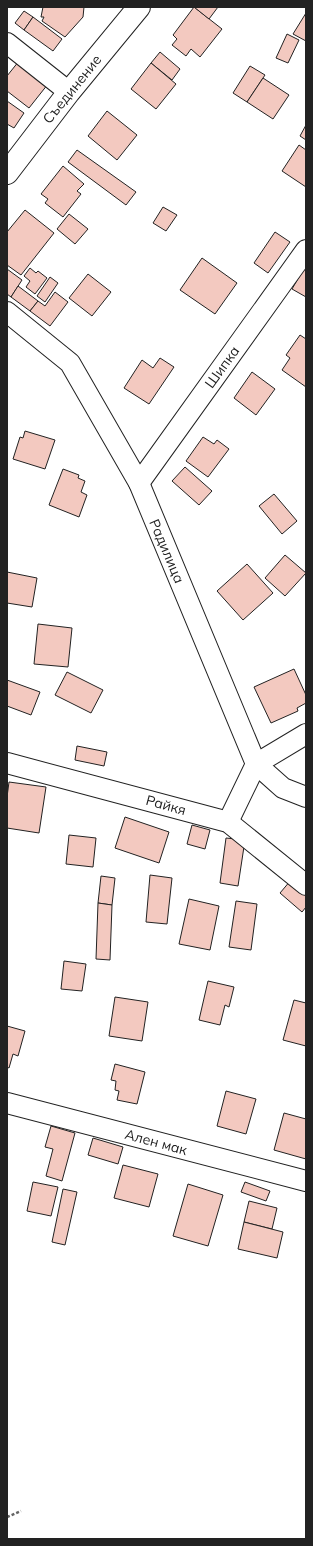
<svg xmlns="http://www.w3.org/2000/svg" width="313" height="1546" viewBox="0 0 313 1546" font-family="Mulish,sans-serif">
  <rect width="100%" height="100%" fill="#fff"/>
  <g fill="#f3c9c0" stroke="#222">
    <path d="M43,7H84L83,17L65,37L42,21L44,17H41Z"/>
    <path d="M194,7L222,29L200,57L191,49L186,56L172,45L177,39L173,35Z"/>
    <path d="M194,7H218L209,19Z"/>
    <path d="M24,11L33,17L24,30L15,23Z"/>
    <path d="M306,13V41L293,34Z"/>
    <path d="M33,17L62,39L53,51L24,30Z"/>
    <path d="M287,34L299,40L288,63L276,58Z"/>
    <path d="M160,52L180,69L172,80L151,63Z"/>
    <path d="M19,61L48,84L29,108L7,91V76Z"/>
    <path d="M151,63L176,84L156,109L131,89Z"/>
    <path d="M250,66L265,75L247,102L233,93Z"/>
    <path d="M263,78L289,95L273,119L247,102Z"/>
    <path d="M7,101L24,113L14,128L7,124Z"/>
    <path d="M107,111L137,135L117,160L88,136Z"/>
    <path d="M306,125V140L300,136Z"/>
    <path d="M299,145L306,150V187L282,171Z"/>
    <path d="M77,150L136,192L126,205L68,162Z"/>
    <path d="M63,166L84,184L77,191L81,194L63,217L45,203L48,199L41,194Z"/>
    <path d="M163,207L177,215L166,231L153,223Z"/>
    <path d="M25,210L54,233L21,275L7,265V232Z"/>
    <path d="M69,214L88,229L75,244L57,229Z"/>
    <path d="M275,232L290,242L268,273L254,263Z"/>
    <path d="M202,258L237,283L215,314L180,290Z"/>
    <path d="M306,265V297L292,289Z"/>
    <path d="M30,268L36,273L38,271L47,278L35,294L26,287L30,281L24,276Z"/>
    <path d="M7,269L22,280L11,297L7,294Z"/>
    <path d="M88,274L111,292L92,316L69,298Z"/>
    <path d="M50,277L58,283L45,302L37,296Z"/>
    <path d="M18,286L38,301L30,311L11,297Z"/>
    <path d="M55,292L68,302L50,326L30,311L38,301L45,306Z"/>
    <path d="M300,335L306,339V387L282,370L290,358L286,355Z"/>
    <path d="M160,358L174,367L149,404L124,388L142,360L153,368Z"/>
    <path d="M252,372L275,389L256,415L234,398Z"/>
    <path d="M25,431L55,440L45,469L13,459L20,437L23,438Z"/>
    <path d="M203,437L214,444L217,440L229,449L208,477L186,461Z"/>
    <path d="M185,467L212,491L199,505L172,481Z"/>
    <path d="M63,469L79,475L78,478L85,481L81,492L87,495L79,517L49,505Z"/>
    <path d="M274,494L297,521L282,534L259,506Z"/>
    <path d="M285,555L306,573L285,596L265,578Z"/>
    <path d="M247,564L273,593L243,620L217,591Z"/>
    <path d="M7,572L37,578L32,607L7,603Z"/>
    <path d="M38,624L72,628L68,667L34,664Z"/>
    <path d="M294,669L306,695V703L297,708L298,711L271,723L254,687Z"/>
    <path d="M67,672L103,690L91,713L55,695Z"/>
    <path d="M7,680L40,692L31,715L7,706Z"/>
    <path d="M77,746L107,752L104,766L75,760Z"/>
    <path d="M9,782L46,787L39,833L7,828V797Z"/>
    <path d="M125,817L169,832L159,863L115,848Z"/>
    <path d="M192,825L210,830L205,849L187,844Z"/>
    <path d="M69,835L96,838L93,867L66,864Z"/>
    <path d="M226,838L245,840L238,886L220,883Z"/>
    <path d="M150,875L172,878L167,924L146,922Z"/>
    <path d="M101,876L115,878L112,905L98,903Z"/>
    <path d="M291,880L306,893V907L302,912L280,893Z"/>
    <path d="M189,899L219,906L210,950L179,944Z"/>
    <path d="M236,901L257,904L251,950L229,947Z"/>
    <path d="M98,903L112,905L110,960L96,959Z"/>
    <path d="M64,961L86,964L82,991L61,989Z"/>
    <path d="M208,981L234,987L229,1007L225,1005L220,1025L199,1020Z"/>
    <path d="M115,997L148,1002L142,1041L109,1036Z"/>
    <path d="M294,1000L306,1003V1046L283,1040Z"/>
    <path d="M7,1026L25,1031L18,1056L13,1054L9,1068L7,1067Z"/>
    <path d="M115,1064L145,1072L137,1104L117,1100L119,1091L115,1090L116,1081L111,1080Z"/>
    <path d="M226,1091L256,1099L246,1134L217,1126Z"/>
    <path d="M284,1113L306,1119V1159L274,1150Z"/>
    <path d="M51,1126L75,1133L62,1181L46,1176L53,1149L45,1147Z"/>
    <path d="M93,1138L123,1147L118,1164L88,1155Z"/>
    <path d="M123,1165L158,1174L149,1207L114,1198Z"/>
    <path d="M33,1182L58,1187L51,1216L27,1211Z"/>
    <path d="M245,1182L270,1191L266,1201L241,1192Z"/>
    <path d="M188,1184L223,1195L208,1246L173,1236Z"/>
    <path d="M63,1189L77,1192L65,1245L52,1242Z"/>
    <path d="M249,1201L277,1208L272,1229L244,1222Z"/>
    <path d="M244,1222L283,1232L277,1258L238,1249Z"/>
  </g>
  <g fill="none" stroke-linecap="round" stroke-linejoin="round">
    <defs>
      <g id="street">
        <path d="M7,43L69,92"/>
        <path d="M7,312L70,363L139,483L256,764L283,788L306,797"/>
        <path d="M139,483L306,250"/>
        <path d="M7,763L228,822L306,885"/>
        <path d="M228,822L256,764L306,734"/>
        <path d="M7,1103L306,1181"/>
      </g>
      <path id="secondary" d="M7,173L69,92L139,7"/>
    </defs>
    <use href="#street" stroke="#222" stroke-width="22"/>
    <use href="#secondary" stroke="#222" stroke-width="24"/>
    <path stroke="#646464" stroke-width="2.5" stroke-dasharray="3 2" stroke-linecap="butt" d="M7,1517L21,1511"/>
    <use href="#street" stroke="#fff" stroke-width="20"/>
    <use href="#secondary" stroke="#fff" stroke-width="22"/>
  </g>
  <g text-anchor="middle" stroke-width="3" stroke-linejoin="round" paint-order="stroke">
    <g font-size="14" fill="#222" stroke="#fff">
      <text transform="translate(72 89) rotate(-51)" y="5">Съединение</text>
      <text transform="translate(222 367) rotate(-54)" y="5">Шипка</text>
      <text transform="translate(167 551) rotate(67)" y="5">Радилица</text>
      <text transform="translate(166 805) rotate(15)" y="5">Райкя</text>
      <text transform="translate(156 1142) rotate(15)" y="5">Ален мак</text>
    </g>
  </g>
  <rect width="313" height="1546" fill="none" stroke="#222222" stroke-width="16"/>
</svg>
